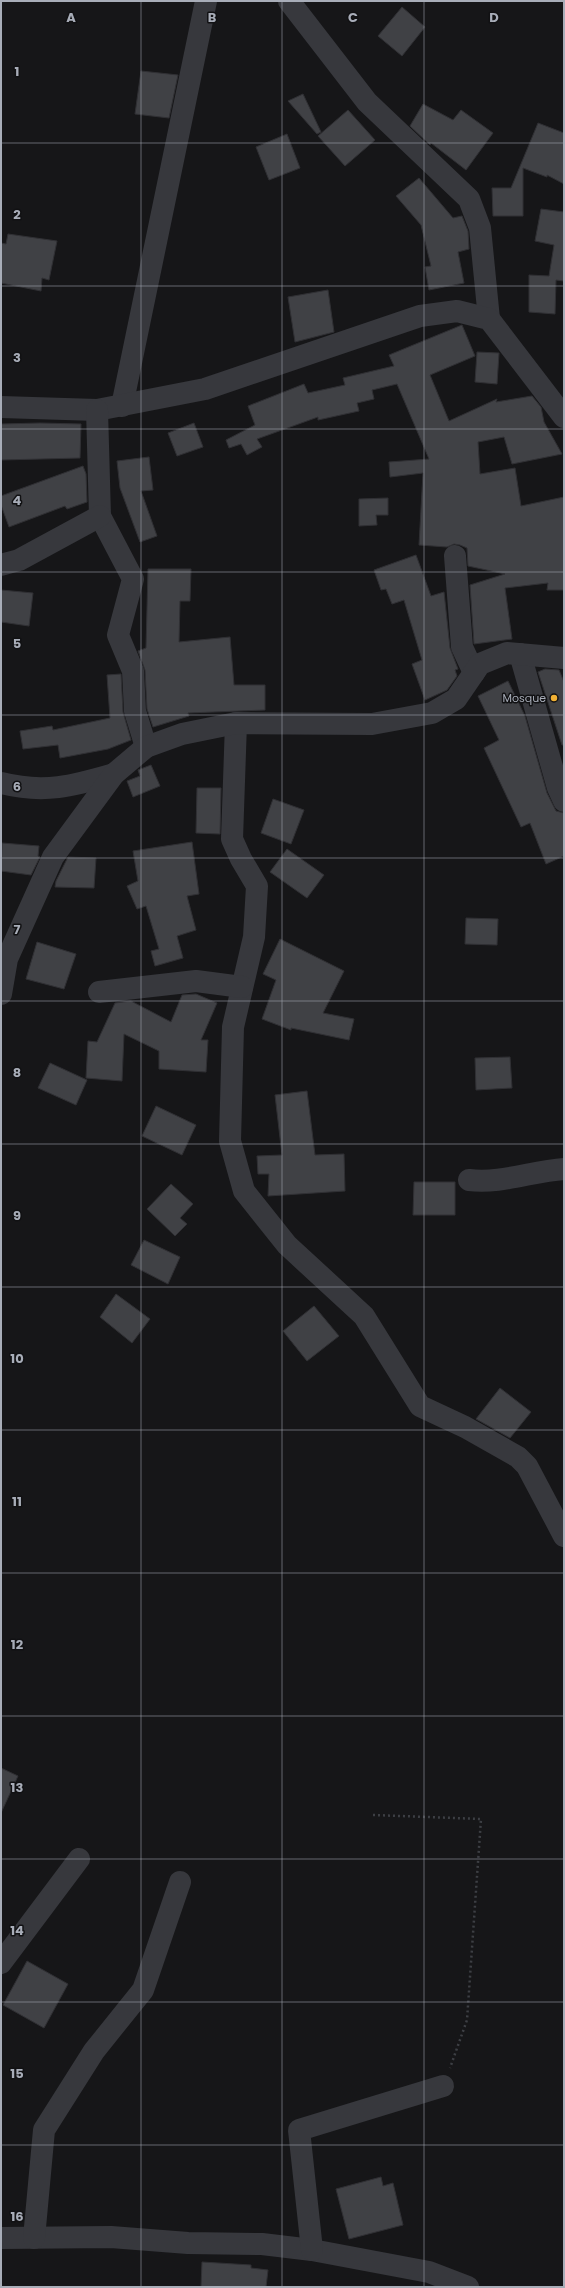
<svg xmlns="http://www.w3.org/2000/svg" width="565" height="2288" viewBox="0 0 565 2288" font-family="Poppins,sans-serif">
  <rect width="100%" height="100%" fill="#161618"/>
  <g fill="#404145" stroke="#303034">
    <path d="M402,7L425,27L402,56L378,36Z"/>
    <path d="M141,71L178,75L169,118L135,114Z"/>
    <path d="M303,94L321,132L317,134L288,101Z"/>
    <path d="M423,104L453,120L461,110L493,133L466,170L431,143L430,145L410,126Z"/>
    <path d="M348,110L375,140L345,166L318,136Z"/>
    <path d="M538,123L564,133V184L547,175V177L523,168V216H493L492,188H511Z"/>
    <path d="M287,134L300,168L269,180L256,147Z"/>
    <path d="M419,178L453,218L462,216L468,231L469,249L458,252L464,283L429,290L425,267L431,266L421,225L396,196Z"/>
    <path d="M541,209L564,212V281L556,280L555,314L529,312V275L549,276L554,245L535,241Z"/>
    <path d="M8,234L57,241L49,280L42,278L41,291L1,283V243L6,244Z"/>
    <path d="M328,290L334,332L295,342L288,297Z"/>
    <path d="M462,325L475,356L430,375L449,421L497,399L496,402L532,396L541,407L544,422L562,454L512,464L504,437L478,442L480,474L515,468L521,506L564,497V590H547L548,583L505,588L512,639L474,644L470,585L505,574L468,566L467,548L460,545L454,544L447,547L419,545L423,473L390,477L389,462L429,459L397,384L372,390L374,399L357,403L359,411L318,420V417L257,439L262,447L247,455L241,444L229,448L226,440L255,425L248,406L304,384L308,393L345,385L343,378L394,366L389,355Z"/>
    <path d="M477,352L499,353L497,384L475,382Z"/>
    <path d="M40,423L81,424L80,458L1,460V424Z"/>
    <path d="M194,423L203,447L177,456L168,433Z"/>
    <path d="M149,457L153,490L141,491L157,536L140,542L120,488L117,461Z"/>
    <path d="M83,466L86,474L87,502L67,509L65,506L9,527L1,505V496Z"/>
    <path d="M388,498V515H376L377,525L359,526V499Z"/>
    <path d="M416,555L431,596L444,592L450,648L458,669L455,670L457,676L447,690L425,700L412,664L422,660L404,600L392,604L386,589L381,590L374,570Z"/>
    <path d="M148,569H191L190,601H180L179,642L230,637L234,685H265V710L188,713L189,716L153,727L147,709L145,670L138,651L146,648Z"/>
    <path d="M1,590L33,593L29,626L1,622Z"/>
    <path d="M545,669L559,670L564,682V745H562L538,672Z"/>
    <path d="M121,674L123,712L131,740L108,749L60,758L58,745L23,749L20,731L52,726L53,730L110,718L107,675Z"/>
    <path d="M508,681L525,716L547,793L556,811L564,813V856L546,864L530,823L521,827L484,748L499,740L478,696Z"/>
    <path d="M151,765L160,786L133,797L127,781L140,776L138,770Z"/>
    <path d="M197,788H221L220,834L196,833Z"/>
    <path d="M273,799L304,810L291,844L261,833Z"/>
    <path d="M192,842L199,894L187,896L196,930L177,936L183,958L155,966L151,951L159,949L146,906L137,909L127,886L138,881L133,851Z"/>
    <path d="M2,843L39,846L38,856L40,857L31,875L1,871Z"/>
    <path d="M287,849L324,875L307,898L270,872Z"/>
    <path d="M68,857L96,858L94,888L55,887L56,881Z"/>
    <path d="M466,918L498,919L497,945L465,944Z"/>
    <path d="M280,939L344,971L323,1013L354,1019L349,1040L291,1028V1030L262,1019L276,980L263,974Z"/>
    <path d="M37,942L76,954L64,989L26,979Z"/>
    <path d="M196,994L217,1003L201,1040H208L206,1072L159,1069V1051L124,1034L122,1081L86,1078L88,1041L97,1042L115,1003L131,1001L171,1022L182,995Z"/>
    <path d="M510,1057L512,1088L476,1090L475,1058Z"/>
    <path d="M50,1063L87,1080L76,1105L38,1088Z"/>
    <path d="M307,1091L315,1155L344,1154L345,1191L268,1196L269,1174H258L257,1156L282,1155L275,1095Z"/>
    <path d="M156,1106L196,1125L182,1155L142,1136Z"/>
    <path d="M414,1182H455V1215H413Z"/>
    <path d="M171,1184L193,1204L180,1218L187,1224L175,1236L147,1209Z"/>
    <path d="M144,1240L180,1257L168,1284L131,1265Z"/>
    <path d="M116,1294L150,1319L132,1343L100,1317Z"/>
    <path d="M314,1306L339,1336L307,1361L283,1331Z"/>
    <path d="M500,1388L531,1412L510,1438L476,1419Z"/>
    <path d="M1,1768L18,1776L1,1813Z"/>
    <path d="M27,1961L68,1984L44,2028L3,2005Z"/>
    <path d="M381,2177L383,2186L393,2183L403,2225L349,2239L336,2189Z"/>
    <path d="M202,2262L251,2265V2268L268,2270L266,2287H201Z"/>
  </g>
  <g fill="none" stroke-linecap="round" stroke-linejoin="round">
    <path stroke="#3d3f44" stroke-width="2.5" stroke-dasharray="2 3" stroke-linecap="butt" d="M373,1815L481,1819L467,2020L450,2068"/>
    <g stroke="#37383d" stroke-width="22">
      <path d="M289,1L367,102L469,199L480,228L489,319"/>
      <path d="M122,406L206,1"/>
      <path d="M1,407L97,410L205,389L420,316L457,311L489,319L564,417"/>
      <path d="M97,410L100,516L133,579L118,635L133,671L135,711L146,747"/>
      <path d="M455,556L462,647L474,673"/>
      <path d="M1,565L19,560L100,516"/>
      <path d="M520,654L558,788L564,801"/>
      <path d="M236,723L232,839L241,859L257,886L254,937L233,1027L230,1141L244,1191L287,1245L364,1316L420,1406L465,1427L518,1457L527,1466L564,1536"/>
      <path d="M1,783C44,794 73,786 114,774"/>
      <path d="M99,992L196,981L242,987"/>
      <path d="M1,994L7,959L53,857L114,774L146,747L182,734L236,723L372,724L432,713L456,699L480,664L507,653L564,658"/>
      <path d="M469,1180C501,1184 532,1171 564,1169"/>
      <path d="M1,1963L79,1859"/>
      <path d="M1,2238L111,2237L188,2243L262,2244L312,2250L429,2272L468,2287"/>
      <path d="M34,2238L44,2130L94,2051L143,1990L180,1882"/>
      <path d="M312,2250L299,2130L443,2086"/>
    </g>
  </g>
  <path fill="none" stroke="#a8adb8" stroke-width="1" stroke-opacity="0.55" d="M141,1V2287M282,1V2287M424,1V2287M1,143H564M1,286H564M1,429H564M1,572H564M1,715H564M1,858H564M1,1001H564M1,1144H564M1,1287H564M1,1430H564M1,1573H564M1,1716H564M1,1859H564M1,2002H564M1,2145H564"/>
  <circle fill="#f2b134" stroke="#111113" stroke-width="1.5" cx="554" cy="698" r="4"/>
  <g text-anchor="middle" stroke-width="3" stroke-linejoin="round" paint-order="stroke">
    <g font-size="11" fill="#a8adb8" stroke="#111113" text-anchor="end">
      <text x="546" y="702">Mosque</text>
    </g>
  </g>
  <g font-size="13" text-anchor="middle" font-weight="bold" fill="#a8adb8" stroke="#111113" stroke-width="3" stroke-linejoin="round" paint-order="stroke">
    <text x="71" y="22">A</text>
    <text x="212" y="22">B</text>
    <text x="353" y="22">C</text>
    <text x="494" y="22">D</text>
    <text x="17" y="76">1</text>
    <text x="17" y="219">2</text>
    <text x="17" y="362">3</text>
    <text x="17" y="505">4</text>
    <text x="17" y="648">5</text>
    <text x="17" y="791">6</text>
    <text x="17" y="934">7</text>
    <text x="17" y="1077">8</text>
    <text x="17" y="1220">9</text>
    <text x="17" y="1363">10</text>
    <text x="17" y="1506">11</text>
    <text x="17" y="1649">12</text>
    <text x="17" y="1792">13</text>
    <text x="17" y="1935">14</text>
    <text x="17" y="2078">15</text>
    <text x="17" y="2221">16</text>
  </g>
  <rect width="565" height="2288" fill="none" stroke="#a8adb8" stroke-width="4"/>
</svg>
